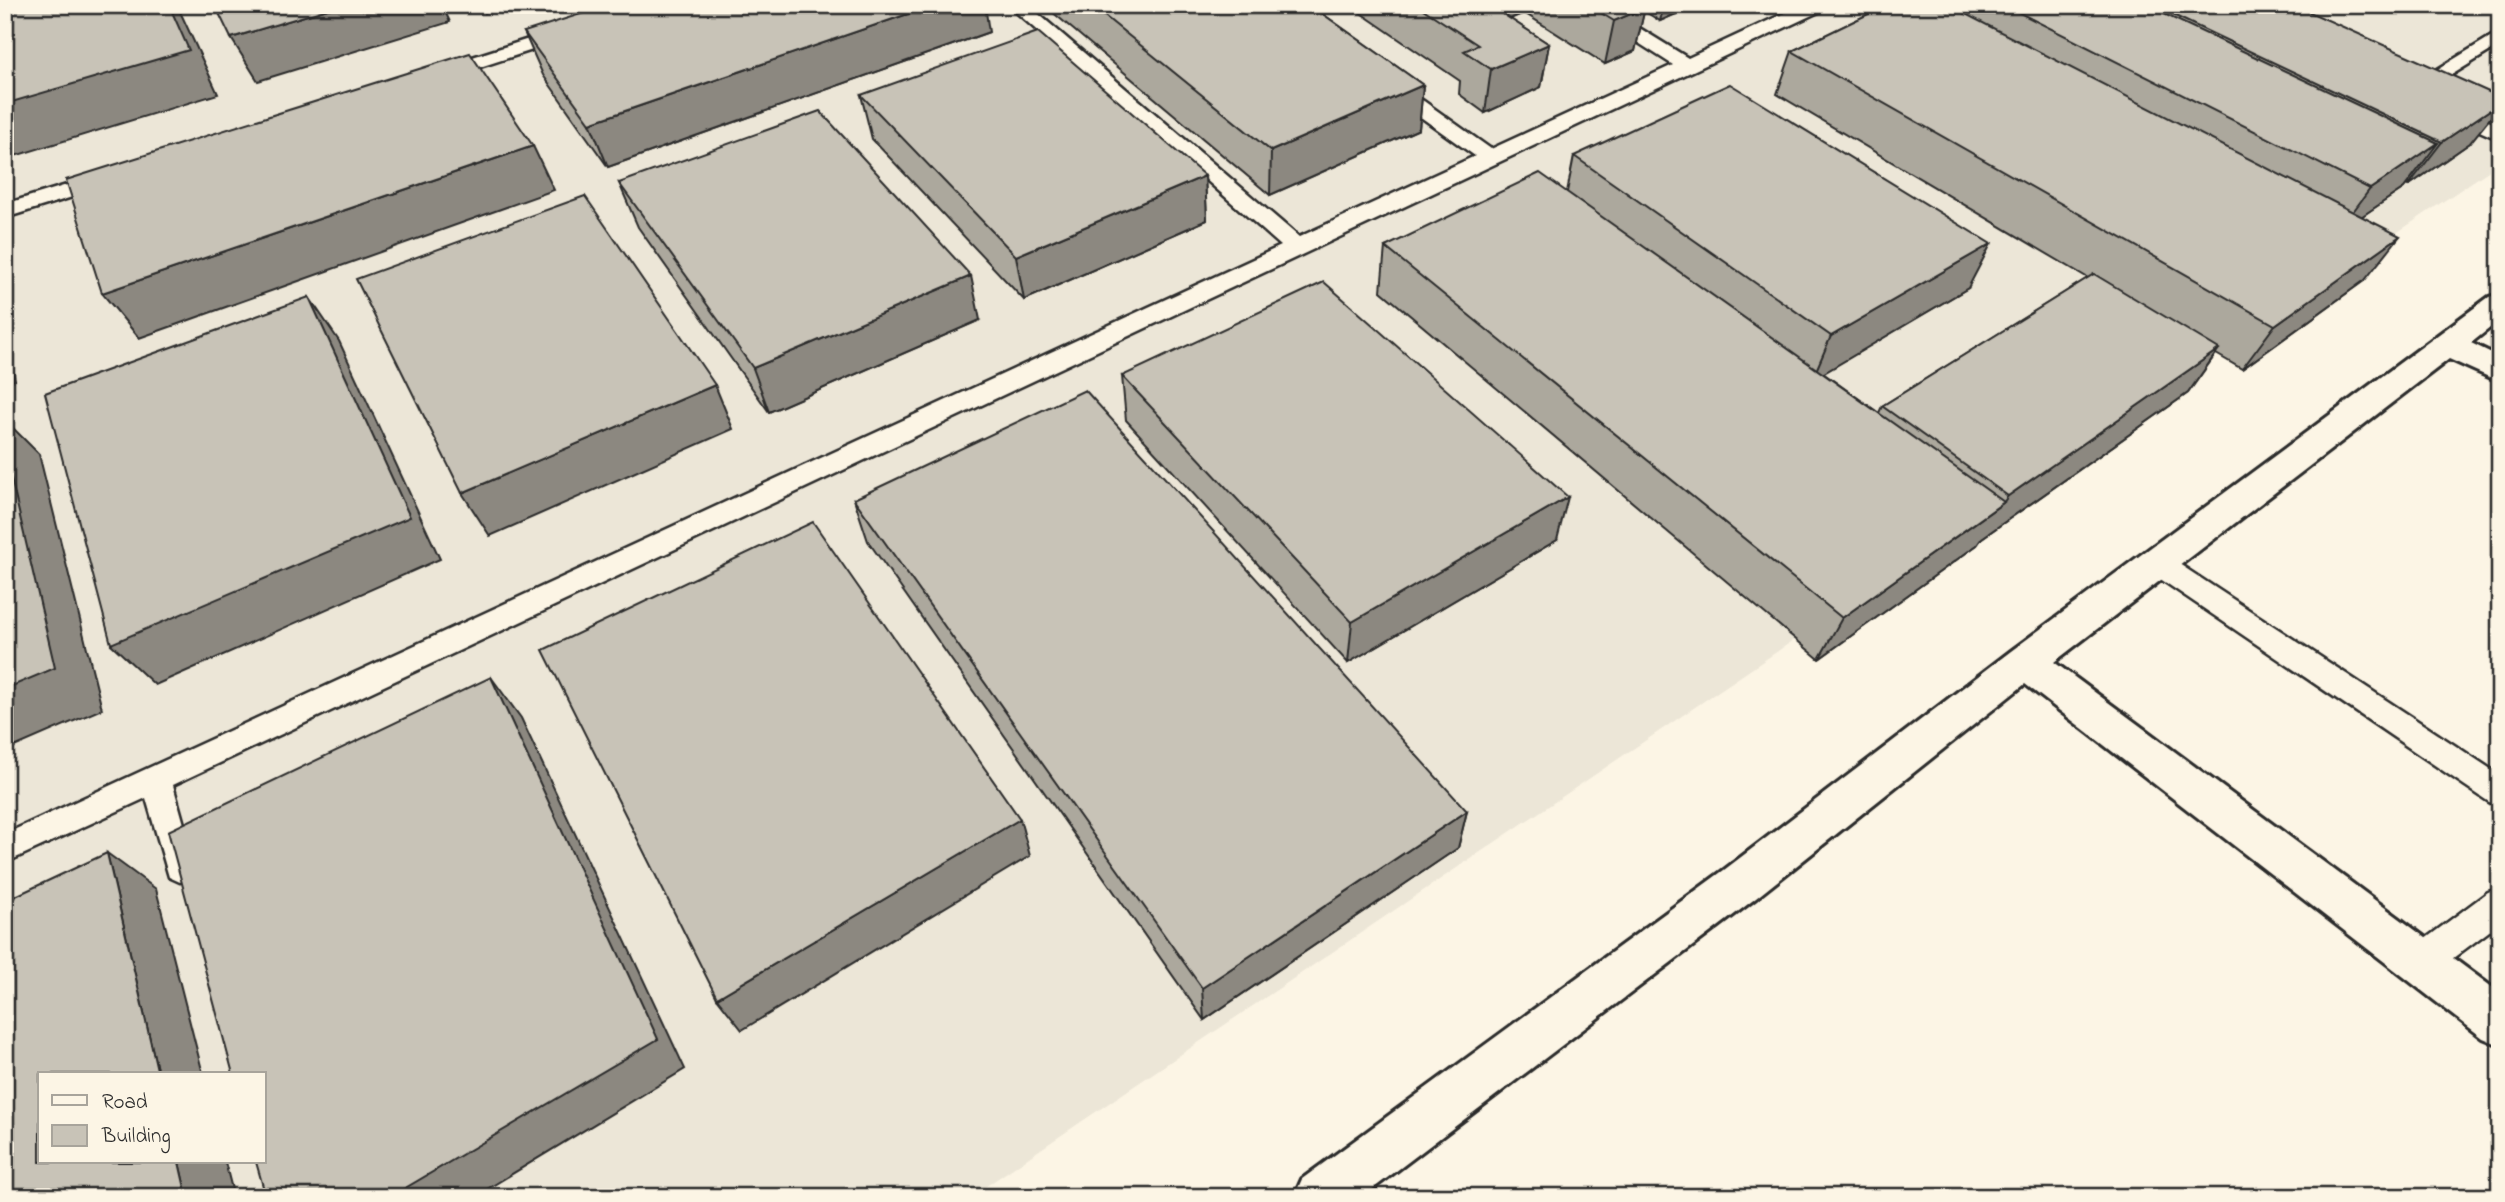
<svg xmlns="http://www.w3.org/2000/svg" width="2505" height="1202" viewBox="0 0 2505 1202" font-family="'Indie Flower',sans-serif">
  <rect width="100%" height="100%" fill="#fcf5e5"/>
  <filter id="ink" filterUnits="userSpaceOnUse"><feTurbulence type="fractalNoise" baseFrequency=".0143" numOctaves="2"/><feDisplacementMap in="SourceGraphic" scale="14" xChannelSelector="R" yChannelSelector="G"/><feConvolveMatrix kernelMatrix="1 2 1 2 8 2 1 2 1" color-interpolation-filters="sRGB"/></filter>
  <g filter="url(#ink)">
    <path fill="#ece6d7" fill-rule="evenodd" d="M5,5H2500V163L970,1197H5ZM40,1074H264V1162H40Z"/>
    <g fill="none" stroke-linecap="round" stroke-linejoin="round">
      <defs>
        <g id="lane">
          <path d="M1008,5H1028L1299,237L1475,156L1383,90L1380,86L1383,82H1397L1491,149L1673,65L1579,5H1602L1688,58L1802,5H1827L1825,9L1695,70L173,785L196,867L191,877L180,882L169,877L146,798L5,863V834L1281,246Z"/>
          <path d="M566,27L576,33L573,37L449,77H435L432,73L435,69Z"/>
          <path d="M2500,31V45L2419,95H2405L2402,91Z"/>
          <path d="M2450,105L2500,126V140L2443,115L2440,111L2443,107Z"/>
          <path d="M106,173L114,174L117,179L114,184L5,218V204Z"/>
          <path d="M2157,552L2167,556L2500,775V805L2489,802L2147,570L2143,563L2147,556Z"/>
          <path d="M2500,888V923L2433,973L2421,978L2409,973L2404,962L2409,951L2488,892Z"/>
        </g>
        <path id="street" d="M2500,294V320L2471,343L2500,357V382L2449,359L2054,662L2500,993V1045L2483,1038L2025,684L1756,898L1362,1197H1294L1302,1179L1724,870L2011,651L2489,297Z"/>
      </defs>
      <use href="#lane" stroke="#2b2b2b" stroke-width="5"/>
      <use href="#street" stroke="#2b2b2b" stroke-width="6"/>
      <use href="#lane" fill="#fcf5e5" fill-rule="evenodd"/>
      <use href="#street" fill="#fcf5e5" fill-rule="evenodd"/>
    </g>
    <g fill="#aca89d" stroke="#2b2b2b" stroke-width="2">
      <path d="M1044,5H1310L1423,85L1419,129L1270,195Z"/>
      <path d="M1349,5H1696L1660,21L1644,11L1635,51L1605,64L1524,13L1510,19L1549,44L1541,87L1485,113L1459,94L1460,81Z"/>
      <path d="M1887,5H2294L2470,143L2408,186L2406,185L2404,188L2362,216L2365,280L2242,369L2216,354L2188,393L1982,538L1977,545L1819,659L1381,291L1385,247L1567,192L1574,156L1968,288L1823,373L1879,413L1882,406L2088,278L1777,94L1792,51Z"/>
      <path d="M2420,5H2435L2429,9Z"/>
      <path d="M524,32H989L608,167L543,75Z"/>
      <path d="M861,95L1205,176L1207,220L1024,300L872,139Z"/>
      <path d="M619,183L980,320L769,412L638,227Z"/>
      <path d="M1122,376L1557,540L1348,663L1126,420Z"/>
      <path d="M854,499L1467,811L1458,848L1204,1020L868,541Z"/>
    </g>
    <g fill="#8c8880" stroke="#2b2b2b" stroke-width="2">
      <path d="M169,5H177L218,94L5,159V104Z"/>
      <path d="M341,5H442L450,22L258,81L231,38Z"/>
      <path d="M482,5H509L485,13Z"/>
      <path d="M934,5H985L989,32L608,167L590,123Z"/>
      <path d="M1470,5H1525L1524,13L1466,37Z"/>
      <path d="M1664,5H1696L1660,21Z"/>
      <path d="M1645,8L1635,51L1605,64L1614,21Z"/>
      <path d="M1549,44L1541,87L1485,113L1491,69Z"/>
      <path d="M1423,85L1419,129L1270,195L1271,151Z"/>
      <path d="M2500,103V106L2470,143L2408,186L2442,142Z"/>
      <path d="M2438,143L2404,188L2337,233L2370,189Z"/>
      <path d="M533,146L554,190L139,338L102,293Z"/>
      <path d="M1205,176L1207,220L1024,300L1016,256Z"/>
      <path d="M2400,236L2365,280L2242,369L2275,325Z"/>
      <path d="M1991,244L1968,288L1812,380L1831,336Z"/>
      <path d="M971,276L980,320L769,412L753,368Z"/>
      <path d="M309,297L339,341L440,559L155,685L111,644Z"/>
      <path d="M5,337L15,380L5,383Z"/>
      <path d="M2219,349L2188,393L1982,538L1977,545L1819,659L1842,618L2003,503L2008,496Z"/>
      <path d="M715,385L733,429L490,536L462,493Z"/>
      <path d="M5,420L39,454L102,709L5,751Z"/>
      <path d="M1568,497L1557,540L1348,663L1352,622Z"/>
      <path d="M491,677L521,718L685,1069L474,1197H390Z"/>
      <path d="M1467,811L1458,848L1204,1020L1202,988Z"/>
      <path d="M1020,819L1030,856L742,1030L717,998Z"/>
      <path d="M107,853L156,889L203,1074H158Z"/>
      <path d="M179,1162H225L234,1197H187Z"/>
    </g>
    <g fill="#c8c3b7" stroke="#2b2b2b" stroke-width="2">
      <path d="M5,5H169L189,50L5,104Z"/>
      <path d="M215,5H341L231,38Z"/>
      <path d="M609,5H934L590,123L524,32Z"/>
      <path d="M1091,5H1310L1423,85L1271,151Z"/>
      <path d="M1417,5H1489L1549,44L1491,69L1464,51L1478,45Z"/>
      <path d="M1588,5H1641L1645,8L1614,21Z"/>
      <path d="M1887,5H1948L2400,236L2275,325L1792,51Z"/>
      <path d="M2004,5H2145L2438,143L2370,189Z"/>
      <path d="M2152,5H2294L2500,97V103L2442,142Z"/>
      <path d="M1038,32L1205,176L1016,256L861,95Z"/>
      <path d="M470,53L533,146L102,293L66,180Z"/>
      <path d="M1730,84L1991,244L1831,336L1574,156Z"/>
      <path d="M820,111L971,276L753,368L619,183Z"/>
      <path d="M1540,173L2004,502L1842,618L1385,247Z"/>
      <path d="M585,196L715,385L462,493L356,279Z"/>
      <path d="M2094,274L2219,349L2008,496L1882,406Z"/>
      <path d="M1324,282L1568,497L1352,622L1122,376Z"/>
      <path d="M309,297L410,517L111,644L45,393Z"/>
      <path d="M1085,390L1467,811L1202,988L854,499Z"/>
      <path d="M5,452L55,668L5,689Z"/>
      <path d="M813,522L1020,819L717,998L543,650Z"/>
      <path d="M491,677L658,1039L390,1197H266L256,1162H264V1074H233L168,831Z"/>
      <path d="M107,853L158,1074H40V1162H179L187,1197H5V901Z"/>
    </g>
  </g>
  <rect width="2505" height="1202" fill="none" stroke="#fcf5e5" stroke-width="28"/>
  <rect x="14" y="14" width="2477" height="1174" fill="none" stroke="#2b2b2b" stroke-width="2.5" filter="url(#ink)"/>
  <rect x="38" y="1072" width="228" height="91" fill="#fcf5e5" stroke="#a8a49b" stroke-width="2"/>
  <rect x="52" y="1095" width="35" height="10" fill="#fcf5e5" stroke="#a8a49b" stroke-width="2"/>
  <text x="102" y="1108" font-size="21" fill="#2b2b2b">Road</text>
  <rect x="52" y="1125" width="35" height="21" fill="#c8c3b7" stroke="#a8a49b" stroke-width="2"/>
  <text x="102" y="1142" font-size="21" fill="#2b2b2b">Building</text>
</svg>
